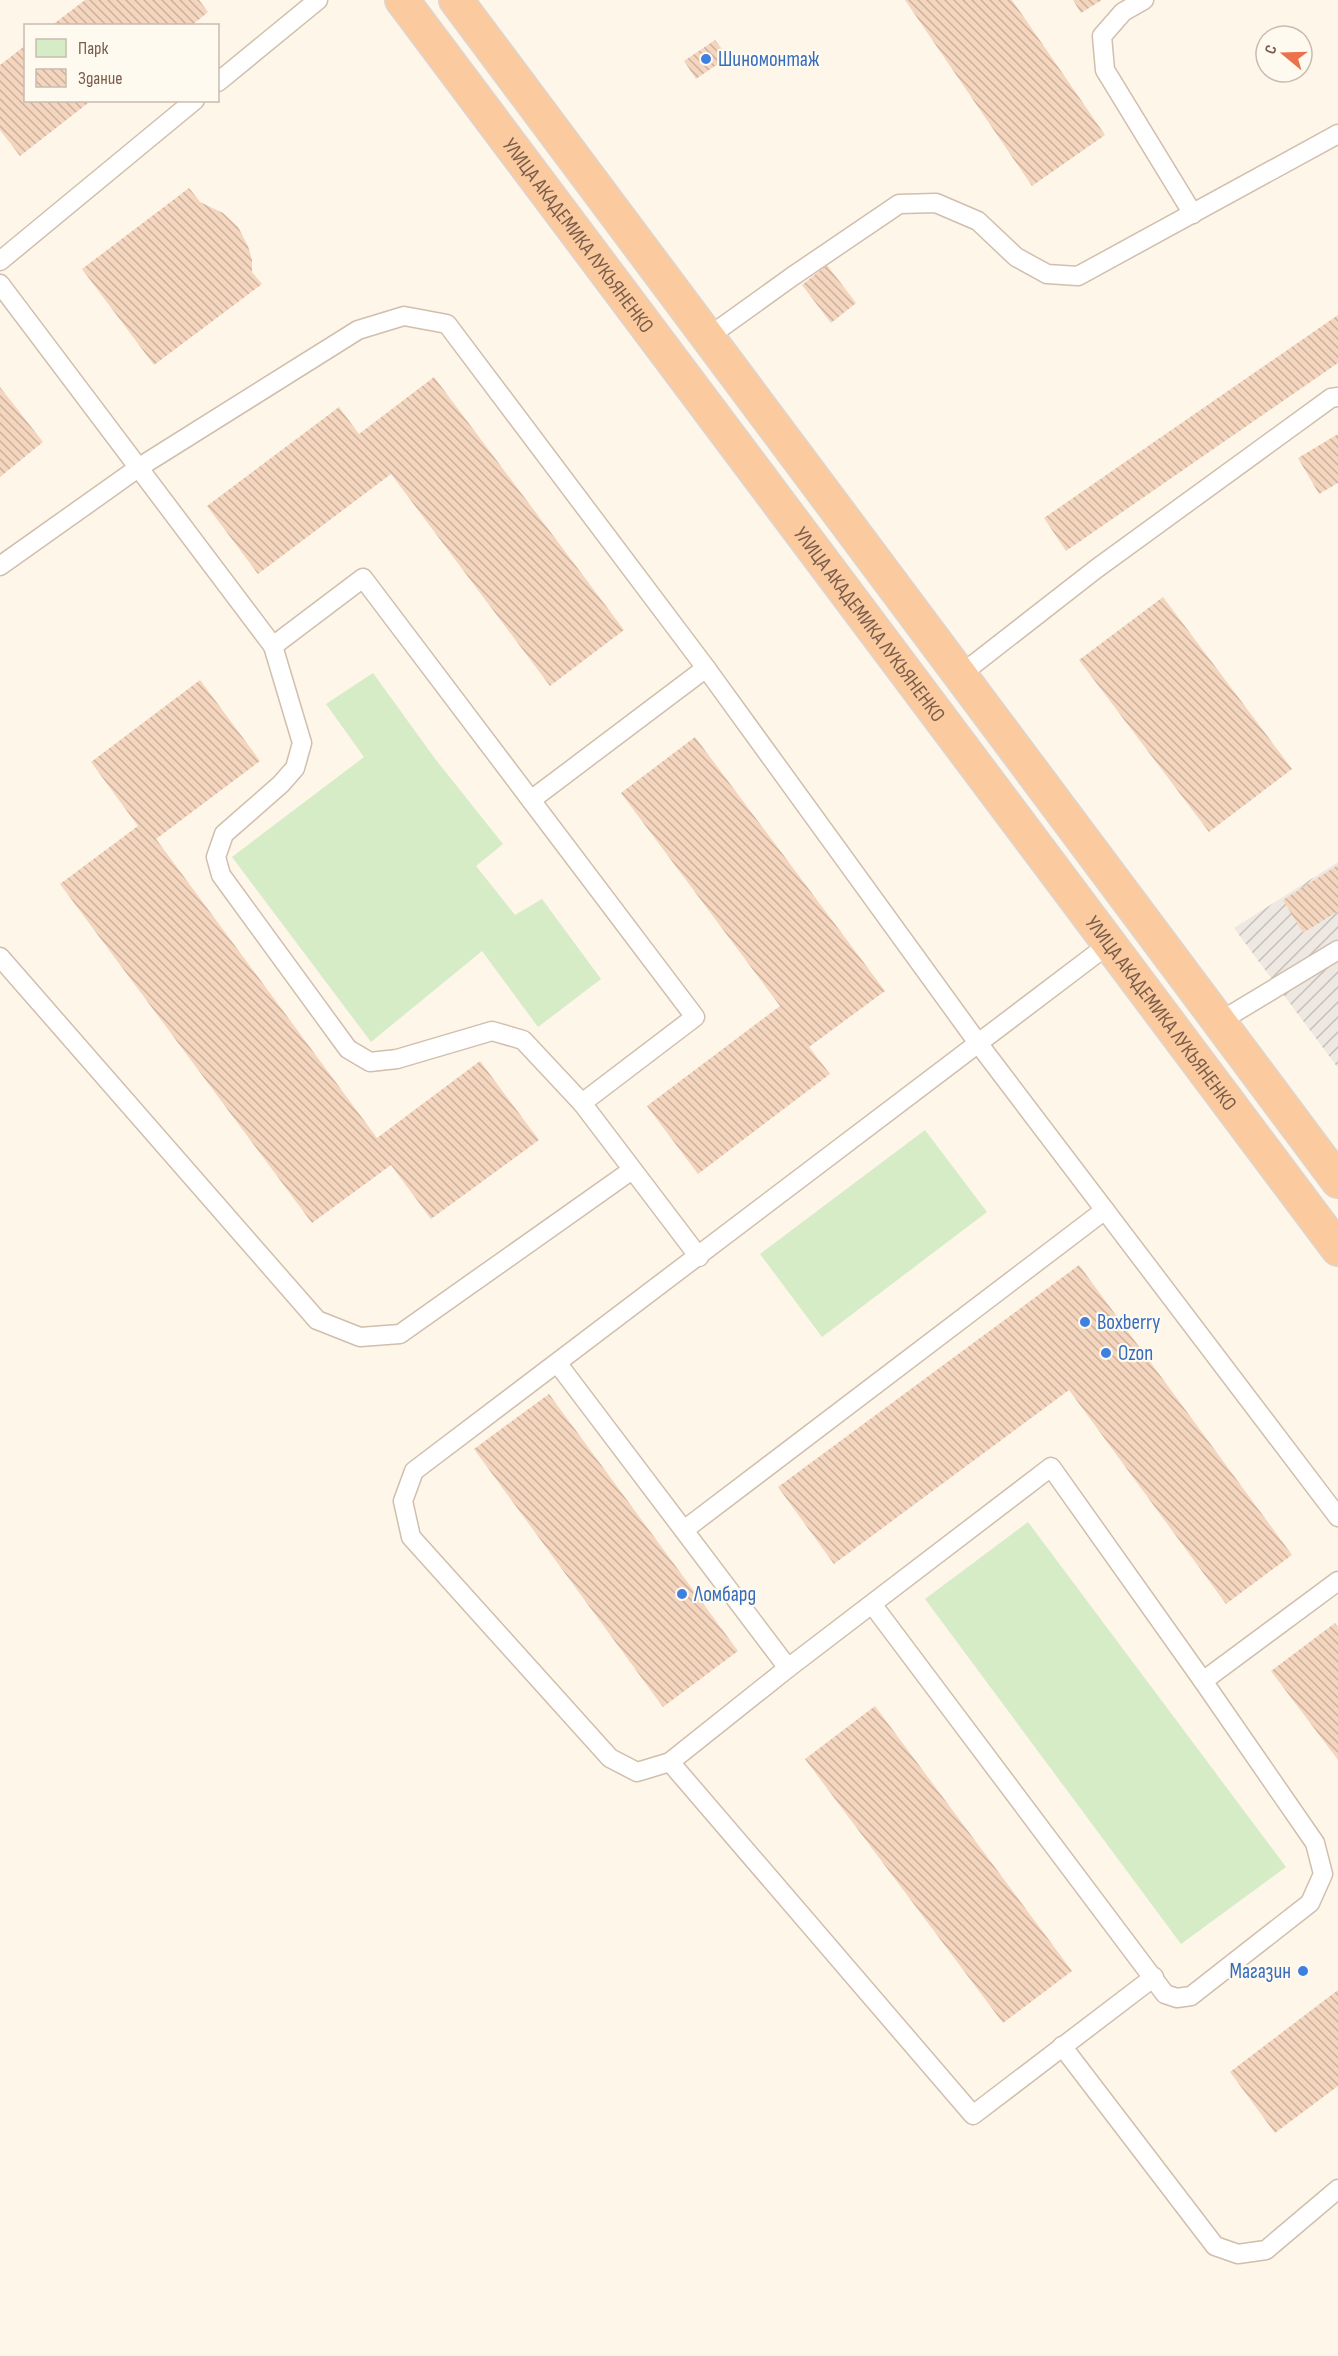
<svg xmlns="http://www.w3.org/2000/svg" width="1338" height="2356" viewBox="0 0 1338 2356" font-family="'Sofia Sans Condensed',sans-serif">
  <defs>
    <pattern id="industrial-furrows" width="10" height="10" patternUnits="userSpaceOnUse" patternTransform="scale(1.5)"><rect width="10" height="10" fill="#eee8e2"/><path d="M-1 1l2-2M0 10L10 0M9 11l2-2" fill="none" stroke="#c6bfb9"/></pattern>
    <pattern id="building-back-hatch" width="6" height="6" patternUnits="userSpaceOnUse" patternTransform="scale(1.5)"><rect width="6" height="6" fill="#f4d6bf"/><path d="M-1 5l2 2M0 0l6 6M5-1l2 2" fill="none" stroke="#cbb19d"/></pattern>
  </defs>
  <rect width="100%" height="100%" fill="#fdf6e9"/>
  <path fill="url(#industrial-furrows)" d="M1338,862V1068L1234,928Z"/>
  <g fill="#d5ecc6">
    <path d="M373,673L436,760L503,844L476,866L515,915L542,899L601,979L538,1027L482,951L371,1042L232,857L364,757L326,704Z"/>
    <path d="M925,1130L987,1212L822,1337L760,1254Z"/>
    <path d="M1028,1522L1286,1867L1181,1944L925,1599Z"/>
  </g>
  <g fill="url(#building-back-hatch)">
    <path d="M85,0H199L208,12L191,26H51Z"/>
    <path d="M905,0H1012L1105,135L1032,186Z"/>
    <path d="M1073,0H1102L1081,13Z"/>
    <path d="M715,40L728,57L696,79L684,61Z"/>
    <path d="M26,45V100H92L20,156L0,130V65Z"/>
    <path d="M189,188L200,202L223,213L238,227L248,246L252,260V272L262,284L154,365L82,269Z"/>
    <path d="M827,265L856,303L831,323L802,285Z"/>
    <path d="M1338,315V363L1066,551L1044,518Z"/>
    <path d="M434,377L624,630L550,686L391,474L258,574L207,506L339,407L359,434Z"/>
    <path d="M0,387L43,442L0,477Z"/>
    <path d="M1338,434V483L1319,494L1298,458Z"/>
    <path d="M1163,597L1292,769L1209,832L1079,660Z"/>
    <path d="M200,680L260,761L156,839L377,1138L480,1061L539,1140L431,1219L391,1165L312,1223L60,884L138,826L91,762Z"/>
    <path d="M695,737L885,991L809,1047L830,1074L698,1174L647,1106L780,1006L621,793Z"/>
    <path d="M1338,865V911L1303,933L1283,900Z"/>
    <path d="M1079,1265L1292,1555L1226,1604L1069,1390L834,1564L778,1487Z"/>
    <path d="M549,1394L738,1651L663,1707L474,1449Z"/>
    <path d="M1335,1623L1338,1627V1760L1271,1671Z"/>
    <path d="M875,1706L1072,1971L1003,2023L805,1759Z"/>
    <path d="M1338,1990V2086L1275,2133L1230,2072Z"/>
  </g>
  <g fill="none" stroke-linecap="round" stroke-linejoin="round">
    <defs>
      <g id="service">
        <path d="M1144,0L1123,12L1102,36L1105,70L1193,214"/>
        <path d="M218,82L318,0"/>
        <path d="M0,261L195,100"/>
        <path d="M0,284L273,646L302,743L295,768L281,784L224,834L216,857L221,875L348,1049L370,1062L397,1059L492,1031L523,1040L582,1103"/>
        <path d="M708,337L793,276L899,204L936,203L978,221L1016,257L1047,274L1078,276L1338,134"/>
        <path d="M0,566L138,468L358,330L404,316L447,324L706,668L978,1043L1338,1517"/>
        <path d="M273,646L363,578L695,1017L582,1103L699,1257"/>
        <path d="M960,675L1096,569L1331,398L1338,397"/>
        <path d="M531,800L706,668"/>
        <path d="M0,957L317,1320L360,1337L400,1334L632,1170"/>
        <path d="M1219,1022L1338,950"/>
        <path d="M558,1364L788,1668"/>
        <path d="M684,1530L1105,1210"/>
        <path d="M872,1604L1165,1994L1177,1998L1191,1996L1310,1903L1323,1874L1315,1843L1203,1681L1051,1467L788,1668L670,1762L637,1772L610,1758L411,1537L403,1501L414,1471L1109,944"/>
        <path d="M1203,1681L1338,1581"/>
        <path d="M670,1762L973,2115L1154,1977"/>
        <path d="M1062,2046L1215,2246L1238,2254L1266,2250L1338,2189"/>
      </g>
      <g id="trunk">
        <path id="s1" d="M402,0L1338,1249"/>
        <path d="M456,0L1338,1181"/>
      </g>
    </defs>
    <use href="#service" stroke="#d1bead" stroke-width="21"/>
    <use href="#trunk" stroke="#dcd5d0" stroke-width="36"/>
    <use href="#service" stroke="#fff" stroke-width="18"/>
    <use href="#trunk" stroke="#fbca9f" stroke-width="33"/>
  </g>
  <g fill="#3f7fe0" stroke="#fffaf0" stroke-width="2">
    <circle cx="706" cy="59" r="6"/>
    <circle cx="1085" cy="1322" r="6"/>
    <circle cx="1106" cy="1353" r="6"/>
    <circle cx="682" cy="1594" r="6"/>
    <circle cx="1303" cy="1971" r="6"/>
  </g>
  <g text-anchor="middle" stroke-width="4.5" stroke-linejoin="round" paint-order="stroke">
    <g font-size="21" fill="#366cbe" stroke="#fffaf0" text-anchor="start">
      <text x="718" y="66">Шиномонтаж</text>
      <text x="1097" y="1329">Boxberry</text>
      <text x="1118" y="1360">Ozon</text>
      <text x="694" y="1601">Ломбард</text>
      <text x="1291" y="1978" text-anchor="end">Магазин</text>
    </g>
    <g font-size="21" fill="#7a5d4b" stroke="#fffaf0">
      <text dy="7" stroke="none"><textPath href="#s1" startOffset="294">УЛИЦА АКАДЕМИКА ЛУКЬЯНЕНКО</textPath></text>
      <text dy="7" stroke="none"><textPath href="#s1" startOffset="780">УЛИЦА АКАДЕМИКА ЛУКЬЯНЕНКО</textPath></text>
      <text dy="7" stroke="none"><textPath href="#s1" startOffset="1266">УЛИЦА АКАДЕМИКА ЛУКЬЯНЕНКО</textPath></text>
    </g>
  </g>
  <rect x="24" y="24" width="195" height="78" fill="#fffaf0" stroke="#cabbae" stroke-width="1.5"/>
  <rect x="36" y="39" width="30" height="18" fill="#d5ecc6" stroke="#cabbae" stroke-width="1.5"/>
  <text x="78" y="54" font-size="18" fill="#7a5d4b">Парк</text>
  <rect x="36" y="69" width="30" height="18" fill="url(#building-back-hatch)" stroke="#cabbae" stroke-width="1.5"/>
  <text x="78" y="84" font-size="18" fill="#7a5d4b">Здание</text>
  <g transform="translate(1284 54) rotate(289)"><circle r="28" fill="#fffaf0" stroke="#cabbae" stroke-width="1.5"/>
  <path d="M0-4.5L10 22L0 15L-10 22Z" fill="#eb724a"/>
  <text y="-9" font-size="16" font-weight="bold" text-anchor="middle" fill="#7a5d4b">С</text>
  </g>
</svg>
